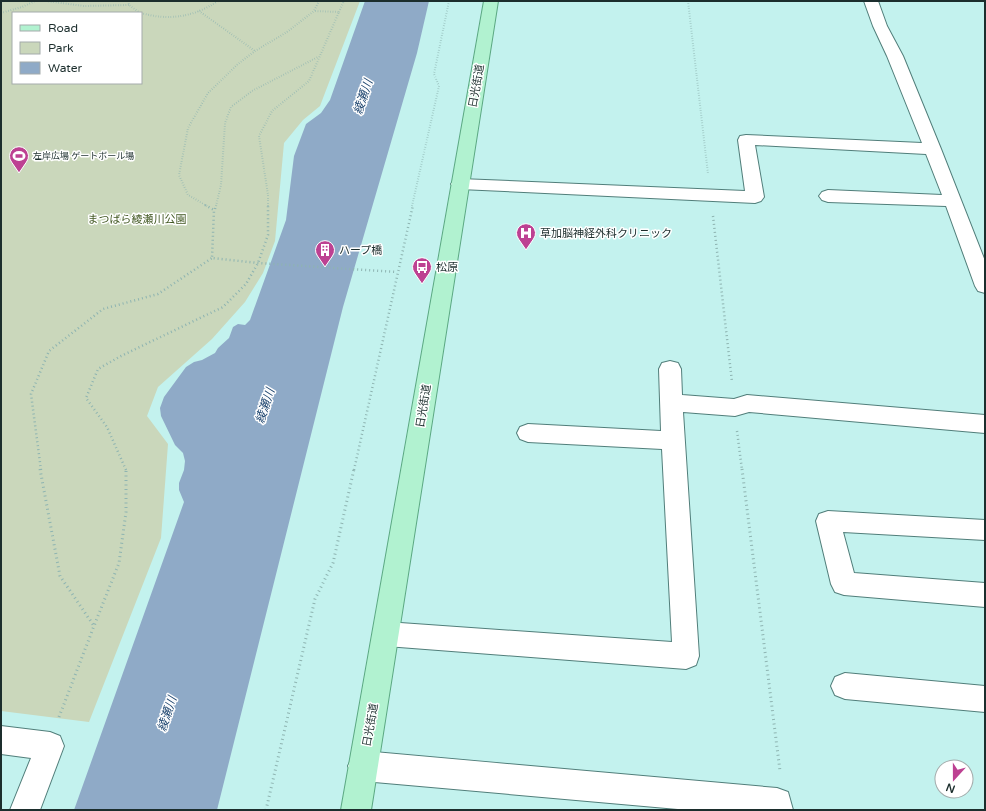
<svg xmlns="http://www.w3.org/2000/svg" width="986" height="811" viewBox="0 0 986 811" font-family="'Varela Round','Noto Sans JP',sans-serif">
  <rect width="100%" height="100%" fill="#c3f2ee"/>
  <path fill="#cad7bb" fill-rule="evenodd" d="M1,1H360L320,106L303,120L284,143L275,241L263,273L245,302L212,339L158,387L147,416L168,444L161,538L89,722L1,711ZM13,13H141V83H13Z"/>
  <path fill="#8faac7" d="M365,1H429L417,53L343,307L217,810H74L184,502L179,490V483L184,470L185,461L183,453L175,445L161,416L160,408L164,397L186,367L194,362L202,360L215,353L218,348L229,338L233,327L238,324L245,325L250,320L286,220L294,156L306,124L321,113L330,100Z"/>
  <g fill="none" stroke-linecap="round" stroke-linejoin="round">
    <defs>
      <g id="minor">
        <path d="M864,1H878L887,26L903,56L941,149L985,261V293L978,291L975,286L946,206L828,202L822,200L819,196L822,192L828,190L942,195L926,154L755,145L764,197L761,201L755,203L460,189L454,188L451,184L454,180L460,179L745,191L738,140L740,136L746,135L922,143L887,56L873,26Z"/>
        <path d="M670,361L678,363L681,369L682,395L734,399L747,395L985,415V433L749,412L735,416L683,412L699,656L696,665L686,669L386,646L377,643L373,634L377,625L386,622L672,642L662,449L528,442L520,439L517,433L520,427L528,424L661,431L659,369L662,363Z"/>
        <path d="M828,511L985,520V540L843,532L854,573L985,583V607L844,595L835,592L831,584L816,521L819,514Z"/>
        <path d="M845,673L985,686V712L845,699L835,695L831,686L835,677Z"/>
        <path d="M1,726L50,732L60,736L64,746L40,810H10L31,758L1,754Z"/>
        <path d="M363,751L777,788L788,792L793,810H689L363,781L353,776L348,766L353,756Z"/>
      </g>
      <path id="major" d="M484,1H498L371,810H341Z"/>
    </defs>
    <use href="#minor" stroke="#517e7a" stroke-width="2"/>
    <use href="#major" stroke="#5ba882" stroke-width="2"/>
    <g stroke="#8eb4b1" stroke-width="2" stroke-dasharray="0.5 2" stroke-linecap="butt">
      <path d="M46,1L84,6L129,5"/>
      <path d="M128,1L129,5L140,13"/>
      <path d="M688,1L708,174"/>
      <path d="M199,11L255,51"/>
      <path d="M339,12L344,1"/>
      <path d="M1,13L22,7L35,1"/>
      <path d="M141,13C169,21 194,17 218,1"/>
      <path d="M207,206L188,195L179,175L188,128L208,93L238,64L255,51L287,32L314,11L319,1"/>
      <path d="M216,206L221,185L225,123L231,107L252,91L318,57"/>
      <path d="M268,206V195L259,136L272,111L309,81L339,12L314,11"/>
      <path d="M412,206L439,86L434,74L449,1"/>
    </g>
    <g stroke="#8eb4b1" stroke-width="2.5" stroke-dasharray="1 3" stroke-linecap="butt">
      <path d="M205,205L214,210L212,258L258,263L397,272"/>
      <path d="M215,209L216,205"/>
      <path d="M713,216L732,382"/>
      <path d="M737,431L742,470"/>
      <path d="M41,470L31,394L49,351L103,309L158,294L212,258"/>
      <path d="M126,470L107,427L86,398L98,369L121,356L223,307L246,284L258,263L268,235V205"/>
      <path d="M354,470L413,205"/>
    </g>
    <g stroke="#8eb4b1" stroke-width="3" stroke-dasharray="1 3.5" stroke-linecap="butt">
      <path d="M40,469L60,576L94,626L119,563L126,512V469"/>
      <path d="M742,469L780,771"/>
      <path d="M59,717L94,626"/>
      <path d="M266,810L315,599L333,563L354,469"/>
    </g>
    <use href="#minor" fill="#fff" fill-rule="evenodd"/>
    <use href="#major" fill="#b1f2d0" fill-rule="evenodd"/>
  </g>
  <defs>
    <symbol id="stadium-pin" viewBox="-11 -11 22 30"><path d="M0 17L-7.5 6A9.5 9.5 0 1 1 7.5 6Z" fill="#bd4192" stroke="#fff"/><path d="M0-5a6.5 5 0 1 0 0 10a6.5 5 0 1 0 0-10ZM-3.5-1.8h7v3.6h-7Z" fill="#fff"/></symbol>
    <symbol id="hospital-pin" viewBox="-11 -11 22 30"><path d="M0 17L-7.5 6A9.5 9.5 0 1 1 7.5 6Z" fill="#bd4192" stroke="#fff"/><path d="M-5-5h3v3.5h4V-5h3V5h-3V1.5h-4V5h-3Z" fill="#fff"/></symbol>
    <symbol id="building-pin" viewBox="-11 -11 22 30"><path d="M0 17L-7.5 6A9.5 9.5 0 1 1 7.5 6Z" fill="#bd4192" stroke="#fff"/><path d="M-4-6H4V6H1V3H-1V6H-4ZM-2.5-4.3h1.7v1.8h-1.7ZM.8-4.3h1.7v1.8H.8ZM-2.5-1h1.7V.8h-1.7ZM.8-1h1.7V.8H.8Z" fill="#fff"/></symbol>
    <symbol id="bus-pin" viewBox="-11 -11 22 30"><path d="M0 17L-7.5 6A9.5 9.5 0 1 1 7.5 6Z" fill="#bd4192" stroke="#fff"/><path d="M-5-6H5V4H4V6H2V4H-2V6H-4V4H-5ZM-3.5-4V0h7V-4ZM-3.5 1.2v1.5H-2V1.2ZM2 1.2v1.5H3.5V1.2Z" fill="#fff"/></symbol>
  </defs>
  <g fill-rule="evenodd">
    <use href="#stadium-pin" x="8" y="145" width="22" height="30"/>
    <use href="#hospital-pin" x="515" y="222" width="22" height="30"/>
    <use href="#building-pin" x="314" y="239" width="22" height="30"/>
    <use href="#bus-pin" x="411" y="256" width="22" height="30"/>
  </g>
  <g text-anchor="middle" stroke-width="3" stroke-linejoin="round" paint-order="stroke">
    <g font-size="9" fill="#1c2e2d" stroke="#fff" text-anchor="start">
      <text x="33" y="159">左岸広場 ゲートボール場</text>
    </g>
    <g font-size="11" fill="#1c2e2d" stroke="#fff">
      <text transform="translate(476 86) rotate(-80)" y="4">日光街道</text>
      <text transform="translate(423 406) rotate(-81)" y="4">日光街道</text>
      <text transform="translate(370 725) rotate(-80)" y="4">日光街道</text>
    </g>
    <g font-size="11" fill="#435924" stroke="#fff">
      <text x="137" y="223">まつばら綾瀬川公園</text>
    </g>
    <g font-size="11" fill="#1c2e2d" stroke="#fff" text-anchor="start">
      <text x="540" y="237">草加脳神経外科クリニック</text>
      <text x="339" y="254">ハープ橋</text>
      <text x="436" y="271">松原</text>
    </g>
    <g font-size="12" font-style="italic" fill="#224972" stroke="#fff">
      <text transform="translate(363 97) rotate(-72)" y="4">綾瀬川</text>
      <text transform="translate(265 406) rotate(-72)" y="4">綾瀬川</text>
      <text transform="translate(167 714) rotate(-72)" y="4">綾瀬川</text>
    </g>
  </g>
  <rect width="986" height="811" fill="none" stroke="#1c2e2d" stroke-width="4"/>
  <rect x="12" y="12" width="130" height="72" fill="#ffffff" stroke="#a4abab"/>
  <rect x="20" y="25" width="20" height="6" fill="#b1f2d0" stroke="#a4abab"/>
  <text x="48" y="32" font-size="12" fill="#1c2e2d">Road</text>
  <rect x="20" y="42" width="20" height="12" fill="#cad7bb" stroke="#a4abab"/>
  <text x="48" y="52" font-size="12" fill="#1c2e2d">Park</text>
  <rect x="20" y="62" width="20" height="12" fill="#8faac7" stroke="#a4abab"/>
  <text x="48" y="72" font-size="12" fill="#1c2e2d">Water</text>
  <g transform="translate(954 779) rotate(201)"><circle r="19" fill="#ffffff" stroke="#a4abab"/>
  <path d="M0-3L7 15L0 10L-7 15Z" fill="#bd4192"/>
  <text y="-6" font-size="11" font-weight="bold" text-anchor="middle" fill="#1c2e2d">N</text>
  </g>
</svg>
